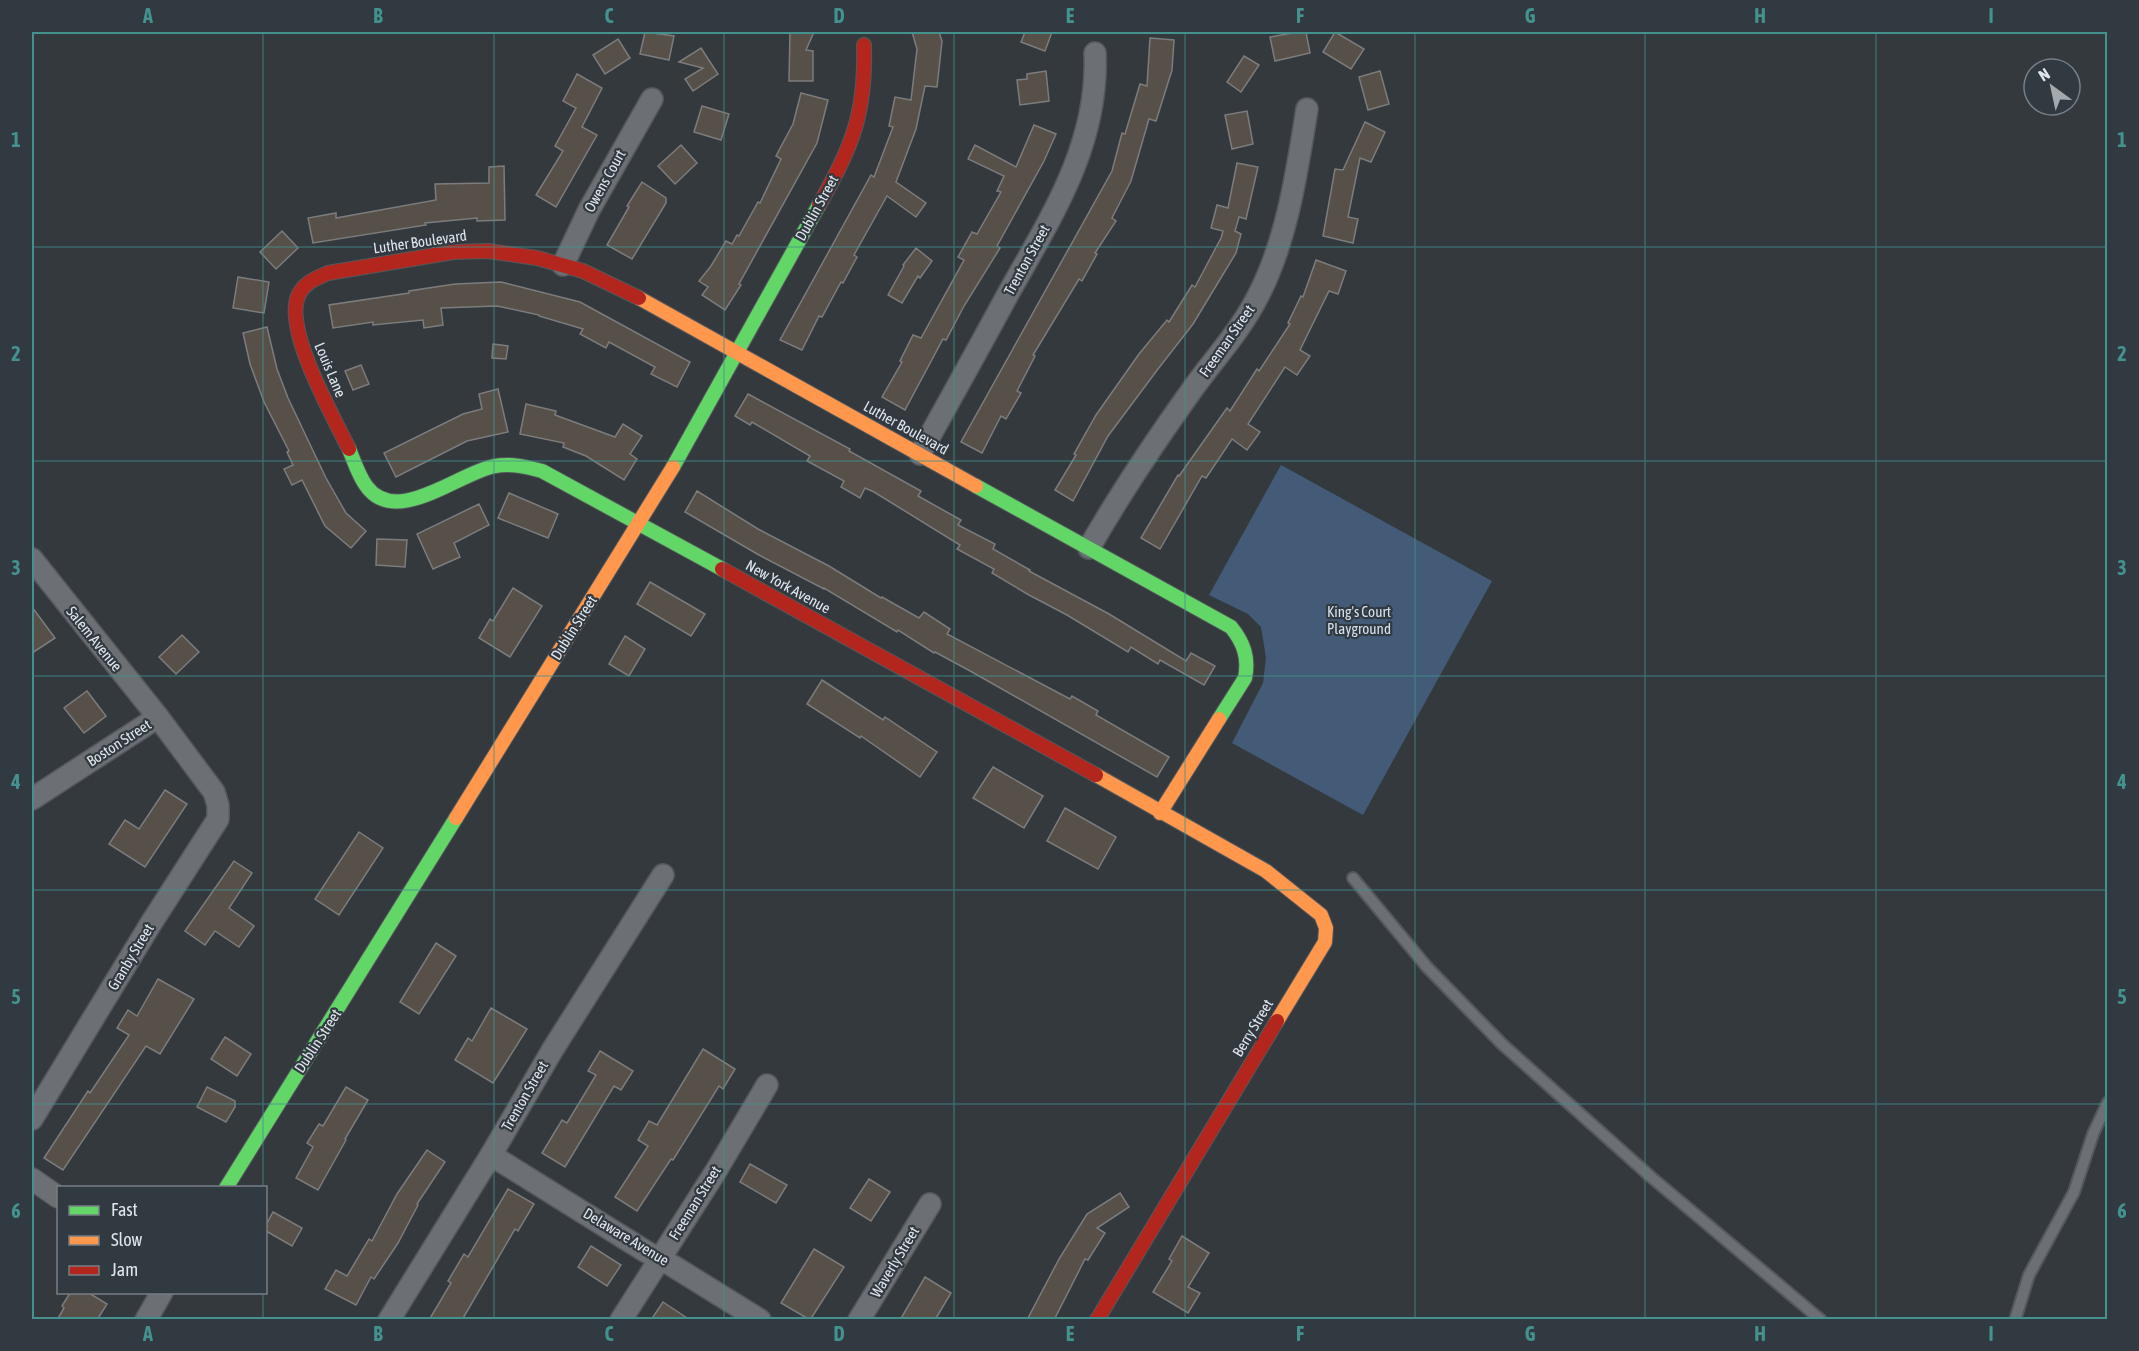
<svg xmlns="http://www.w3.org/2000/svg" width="2139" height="1351" viewBox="0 0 2139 1351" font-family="'Asap Condensed',sans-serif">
  <rect width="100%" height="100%" fill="#34393e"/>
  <path fill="#435b76" d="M1281,465L1492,581L1363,815L1232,743L1263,683L1266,658L1261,627L1248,614L1209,595Z"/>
  <g fill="#575049" stroke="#7c7c7d" stroke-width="1.5">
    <path d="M645,32L674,36L669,60L640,54Z"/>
    <path d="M790,32H814L806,50L813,51V81H789Z"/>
    <path d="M912,32H939L942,41L937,87L925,86L916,129L896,182L926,203L916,217L887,196L854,255L857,257L843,283L841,282L822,317L819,316L802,350L780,340L871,175L874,177L893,127L889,126L895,97L911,100L917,49Z"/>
    <path d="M1025,32H1052L1045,51L1021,42Z"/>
    <path d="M1298,32H1306L1310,53L1275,61L1270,37Z"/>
    <path d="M1335,32L1364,49L1351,69L1323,52Z"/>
    <path d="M1150,38L1174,40L1172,70L1156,121L1149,119L1131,181L1112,218L1116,221L1095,253L1097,254L1082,281L1079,279L1033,355L1035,356L1017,391L1021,393L1006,419L1001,416L982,453L961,442L1112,171L1122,133L1125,134L1140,84L1147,86Z"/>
    <path d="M618,39L630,58L605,74L593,55Z"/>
    <path d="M701,48L718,74L693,91L685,79L703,68L679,62Z"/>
    <path d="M1244,56L1259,65L1241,92L1227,82Z"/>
    <path d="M1046,71L1049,101L1020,105L1017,80L1027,79V74Z"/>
    <path d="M1380,71L1389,104L1368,110L1359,77Z"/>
    <path d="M577,74L602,88L582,127L597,135L556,207L536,195L563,151L555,146L576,108L563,101Z"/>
    <path d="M801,93L828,100L817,143L739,284L741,285L725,310L702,295L708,287L699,281L711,266L726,241L732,244L737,235L739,236L758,202L760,203L781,159L776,156L793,124Z"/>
    <path d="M702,106L729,114L721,140L694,132Z"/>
    <path d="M1247,111L1253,144L1232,149L1225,115Z"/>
    <path d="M1365,122L1385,132L1371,162L1360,158L1348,217L1358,219L1353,243L1323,236L1335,169L1343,170Z"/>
    <path d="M1034,125L1056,134L1044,161L997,246L1000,248L964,306L946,340L943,339L905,410L882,397L902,362L900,361L913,335L921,338L964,260L958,257L972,232L977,234L1001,192L997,191L1004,176L968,159L975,145L1016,167Z"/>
    <path d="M681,145L697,163L675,184L658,166Z"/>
    <path d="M1237,163L1258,167L1246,219L1239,217L1235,231L1241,234L1236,253L1193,324L1158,369L1108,436L1073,501L1055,490L1076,455L1074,454L1096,415L1139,354L1167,320L1169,322L1192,285L1195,287L1221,238L1223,231L1211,228L1217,205L1228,208Z"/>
    <path d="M504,166L505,220L477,221V218L425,223L426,225L313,243L308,218L336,213V218L436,200L435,184L489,183V167Z"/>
    <path d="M642,182L666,198V203L632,259L607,245L629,207L627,206Z"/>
    <path d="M282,231L298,248L276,269L260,252Z"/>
    <path d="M916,248L932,261L920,278L918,276L902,303L888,295L904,266L903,265Z"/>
    <path d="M1316,260L1346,271L1338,294L1329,291L1300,350L1310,356L1297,375L1285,367L1248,424L1260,432L1247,450L1232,439L1206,478L1202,476L1160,549L1141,538L1178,475L1179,476L1227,408L1230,411L1257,369L1259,371L1290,324L1288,323L1301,296L1303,297Z"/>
    <path d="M238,277L269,282L264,313L233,308Z"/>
    <path d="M501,282L580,302L690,362L677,387L651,374L655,367L609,342L606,348L580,334L583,329L539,316V315L497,306L441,308L443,325L424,328L423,320L373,325V322L333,328L329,305L409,293V291L455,284Z"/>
    <path d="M267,327L277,369L288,398L326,478L346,513L366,531L351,548L325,526L302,480L292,485L284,469L293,465L287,452L289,451L264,402L250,364L243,333Z"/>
    <path d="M493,344L508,346L506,359L492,358Z"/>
    <path d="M361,365L369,384L353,390L345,371Z"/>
    <path d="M498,389L508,432L467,441L396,477L384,453L463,414L482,409L479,394Z"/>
    <path d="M748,394L850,449L849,451L921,491L918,496L961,520L958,525L995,544L993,549L1030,570L1029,571L1109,614L1186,661L1191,653L1215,666L1204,685L1160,660L1158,664L1131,647L1128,652L1067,615L1029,595L992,573L994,569L957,549L960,545L874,492L865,488L860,498L841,487L844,481L807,461L810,456L752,422L750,425L735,416Z"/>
    <path d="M526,404L556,411L555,415L615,437L623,424L642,436L630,454L637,459L624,480L586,456L563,447L564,443L520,434Z"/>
    <path d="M697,491L758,529L829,566L881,598L882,597L919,618L924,612L950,629L947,634L1070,699L1072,696L1098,711L1096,715L1169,757L1157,777L972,672L935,652L934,653L898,630L897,632L824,588V589L759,555L685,512Z"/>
    <path d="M509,493L558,514L548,538L498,518Z"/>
    <path d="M479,504L489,525L454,543L460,557L433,569L417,534Z"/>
    <path d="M377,539L407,540L405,567L376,565Z"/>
    <path d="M650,582L705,614L691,636L637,604Z"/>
    <path d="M513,588L542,606L510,657L479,638L490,619L493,621Z"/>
    <path d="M32,607L55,638L32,653Z"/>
    <path d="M182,635L199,652L176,674L159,657Z"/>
    <path d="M625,636L645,649L629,676L609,664Z"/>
    <path d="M822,680L883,720L885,717L937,752L920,777L861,736L860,738L807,704Z"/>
    <path d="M87,691L106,716L84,733L64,708Z"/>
    <path d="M993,767L1043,796L1024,828L973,798Z"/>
    <path d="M165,790L187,804L145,867L109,844L125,820L139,829Z"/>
    <path d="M1065,808L1116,837L1098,869L1047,841Z"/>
    <path d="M359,832L383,848L339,915L315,899Z"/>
    <path d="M234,861L252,873L229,908L254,926L239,947L215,931L205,945L185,931Z"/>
    <path d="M436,943L456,956L419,1014L400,1002Z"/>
    <path d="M158,979L194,999L160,1054L146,1046L63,1170L44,1158L88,1091L90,1093L129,1035L117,1028L128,1010L137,1016Z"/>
    <path d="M491,1008L527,1029L493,1083L455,1060L468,1038L472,1041Z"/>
    <path d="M225,1037L251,1054L237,1076L211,1059Z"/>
    <path d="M703,1049L735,1069L723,1089L719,1086L673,1160L671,1159L637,1211L615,1197L648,1146L638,1140L649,1121L657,1125Z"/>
    <path d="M600,1051L633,1071L621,1090L614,1086L565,1167L542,1153L562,1120L567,1123L596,1075L588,1071Z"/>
    <path d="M207,1087L235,1101V1107L226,1122L197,1107Z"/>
    <path d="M346,1087L368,1100L345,1139L346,1140L318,1190L296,1178L313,1147L307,1143L319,1124L323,1126Z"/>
    <path d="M427,1150L445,1162L417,1204L418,1205L398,1243L374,1279L371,1277L356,1305L325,1289L336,1270L347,1276L369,1239L372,1241L397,1194Z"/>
    <path d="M750,1164L787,1185L776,1203L740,1182Z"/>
    <path d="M869,1179L890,1192L871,1221L850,1208Z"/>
    <path d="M508,1189L534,1204L518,1231L515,1229L462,1320H429L451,1283L448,1281L464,1254L468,1257Z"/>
    <path d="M1120,1193L1129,1207L1097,1228L1105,1233L1088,1260L1085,1259L1054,1320H1027L1059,1259L1087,1214Z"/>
    <path d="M273,1212L302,1228L292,1246L266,1231V1225Z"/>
    <path d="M1182,1236L1209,1253L1188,1287L1200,1293L1188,1313L1153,1292L1172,1261L1169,1259Z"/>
    <path d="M591,1246L621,1265L607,1286L578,1267Z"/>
    <path d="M814,1249L844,1267L810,1320L781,1303Z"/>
    <path d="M925,1277L951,1293L935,1320H900Z"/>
    <path d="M70,1293H89L107,1304L97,1320H57L64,1308L62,1306Z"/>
    <path d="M663,1302L690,1320H651Z"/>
  </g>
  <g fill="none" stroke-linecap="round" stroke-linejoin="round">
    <defs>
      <g id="lane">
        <path d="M1353,878L1427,967L1502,1044L1651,1177L1821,1320"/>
        <path d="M2015,1320L2029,1275L2074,1192L2093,1134L2108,1102"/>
      </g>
      <g id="street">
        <path d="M563,265L589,210L652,99"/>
        <path d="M920,454C949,401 979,348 1008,294C1051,217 1099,145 1095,53"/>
        <path d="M1089,548C1121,492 1156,440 1194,387C1215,358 1240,331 1257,298C1287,242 1297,171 1307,109"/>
        <path d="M32,559L158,717L214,792L218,805V819L150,925L32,1119"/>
        <path d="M32,799L158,717"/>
        <path d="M491,1155L645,1251L673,1266L760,1320"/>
        <path d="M32,1179L58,1197"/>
        <path d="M146,1320L162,1292"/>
        <path d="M389,1320L491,1155L553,1049L663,875"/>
        <path d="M621,1320L716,1171L767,1085"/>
        <path d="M859,1320L930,1204"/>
      </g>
      <g id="fast">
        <path d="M349,449C354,461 359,477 367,487C397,527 460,472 495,466C511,463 527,467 542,471L722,569"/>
        <path d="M673,467L819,205"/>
        <path d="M976,486L1231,627C1244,643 1249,658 1245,678L1219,719"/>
        <path d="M226,1188L456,818"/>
      </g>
      <g id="slow">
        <path d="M639,298L976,486"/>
        <path d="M1096,775L1266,871L1321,915L1326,928L1325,942L1277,1021"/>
        <path d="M1160,813L1219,719"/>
        <path d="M456,818L673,467"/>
      </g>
      <g id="jam">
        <path d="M819,205C852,146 866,115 864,45"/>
        <path d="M349,449C333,416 282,327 299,294C305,282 317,278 328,273L453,252L488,251L537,258L583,271L639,298"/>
        <path d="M722,569L1096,775"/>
        <path d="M1097,1320L1277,1021"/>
      </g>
    </defs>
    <use href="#lane" stroke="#54585c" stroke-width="14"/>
    <use href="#street" stroke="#54585c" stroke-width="24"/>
    <use href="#fast" stroke="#54585c" stroke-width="16"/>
    <use href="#slow" stroke="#54585c" stroke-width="16"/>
    <use href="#jam" stroke="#54585c" stroke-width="16"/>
    <use href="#lane" stroke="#6c6f73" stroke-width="10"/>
    <use href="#street" stroke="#6c6f73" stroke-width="21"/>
    <use href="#fast" stroke="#63d668" stroke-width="14"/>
    <use href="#slow" stroke="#ff974d" stroke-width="14"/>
    <use href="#jam" stroke="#b3261e" stroke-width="14"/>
  </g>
  <path fill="none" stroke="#44928d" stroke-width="1.5" stroke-opacity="0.55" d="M263,32V1188M494,32V1320M724,32V1320M954,32V1320M1185,32V1320M1415,32V1320M1645,32V1320M1876,32V1320M32,247H2108M32,461H2108M32,676H2108M32,890H2108M32,1104H2108M263,1292V1320"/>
  <g text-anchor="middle" stroke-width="4.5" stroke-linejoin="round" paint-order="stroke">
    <g font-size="15" fill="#e1e6eb" stroke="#313941">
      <text transform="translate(605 181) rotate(-61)" y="5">Owens Court</text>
      <text transform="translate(817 208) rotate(-61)" y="5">Dublin Street</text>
      <text transform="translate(420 242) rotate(-8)" y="5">Luther Boulevard</text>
      <text transform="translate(1027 260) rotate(-61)" y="5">Trenton Street</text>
      <text transform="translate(1227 341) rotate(-55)" y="5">Freeman Street</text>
      <text transform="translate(330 370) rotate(67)" y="5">Louis Lane</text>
      <text transform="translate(906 428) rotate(29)" y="5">Luther Boulevard</text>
      <text transform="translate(788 587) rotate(29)" y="5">New York Avenue</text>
      <text transform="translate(574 628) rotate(-58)" y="5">Dublin Street</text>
      <text transform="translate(94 639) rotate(51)" y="5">Salem Avenue</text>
      <text transform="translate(119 743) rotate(-33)" y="5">Boston Street</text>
      <text transform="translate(131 957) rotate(-59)" y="5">Granby Street</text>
      <text transform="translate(1253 1028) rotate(-59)" y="5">Berry Street</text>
      <text transform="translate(318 1041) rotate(-57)" y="5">Dublin Street</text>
      <text transform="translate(525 1096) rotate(-60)" y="5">Trenton Street</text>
      <text transform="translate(695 1203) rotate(-58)" y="5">Freeman Street</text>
      <text transform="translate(626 1237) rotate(31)" y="5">Delaware Avenue</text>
      <text transform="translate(895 1262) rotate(-59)" y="5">Waverly Street</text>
    </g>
    <g font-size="15" fill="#d4e0ef" stroke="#313941">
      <text x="1359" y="617">King's Court<tspan x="1359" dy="17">Playground</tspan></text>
    </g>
  </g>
  <rect width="2139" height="1351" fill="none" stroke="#313941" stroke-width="66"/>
  <rect x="57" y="1186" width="210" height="108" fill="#313941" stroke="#777e85" stroke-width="1.5"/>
  <rect x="69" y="1206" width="30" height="9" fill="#63d668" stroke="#777e85" stroke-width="1.5"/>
  <text x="111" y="1216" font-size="18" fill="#e1e6eb">Fast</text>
  <rect x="69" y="1236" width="30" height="9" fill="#ff974d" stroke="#777e85" stroke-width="1.5"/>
  <text x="111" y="1246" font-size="18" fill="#e1e6eb">Slow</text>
  <rect x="69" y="1266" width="30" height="9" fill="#b3261e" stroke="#777e85" stroke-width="1.5"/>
  <text x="111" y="1276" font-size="18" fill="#e1e6eb">Jam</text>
  <g transform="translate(2052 87) rotate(327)"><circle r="28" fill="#313941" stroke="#777e85" stroke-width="1.5"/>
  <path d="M0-4.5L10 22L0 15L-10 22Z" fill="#a4a9ae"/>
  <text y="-9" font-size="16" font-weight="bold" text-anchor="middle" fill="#e1e6eb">N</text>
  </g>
  <rect x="33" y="33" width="2073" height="1285" fill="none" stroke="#44928d" stroke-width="2"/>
  <g font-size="20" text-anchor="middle" font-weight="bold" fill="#44928d">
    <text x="148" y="23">A</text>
    <text x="378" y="23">B</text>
    <text x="609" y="23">C</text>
    <text x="839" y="23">D</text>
    <text x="1070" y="23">E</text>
    <text x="1300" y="23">F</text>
    <text x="1530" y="23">G</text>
    <text x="1760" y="23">H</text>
    <text x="1991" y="23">I</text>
    <text x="16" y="147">1</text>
    <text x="2122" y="147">1</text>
    <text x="16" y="361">2</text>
    <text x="2122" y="361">2</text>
    <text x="16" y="575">3</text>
    <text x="2122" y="575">3</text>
    <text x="16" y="789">4</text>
    <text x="2122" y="789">4</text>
    <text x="16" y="1004">5</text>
    <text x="2122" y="1004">5</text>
    <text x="16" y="1218">6</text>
    <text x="2122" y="1218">6</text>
    <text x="148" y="1341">A</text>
    <text x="378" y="1341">B</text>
    <text x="609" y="1341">C</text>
    <text x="839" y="1341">D</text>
    <text x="1070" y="1341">E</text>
    <text x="1300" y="1341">F</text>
    <text x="1530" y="1341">G</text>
    <text x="1760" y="1341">H</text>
    <text x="1991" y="1341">I</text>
  </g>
</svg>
